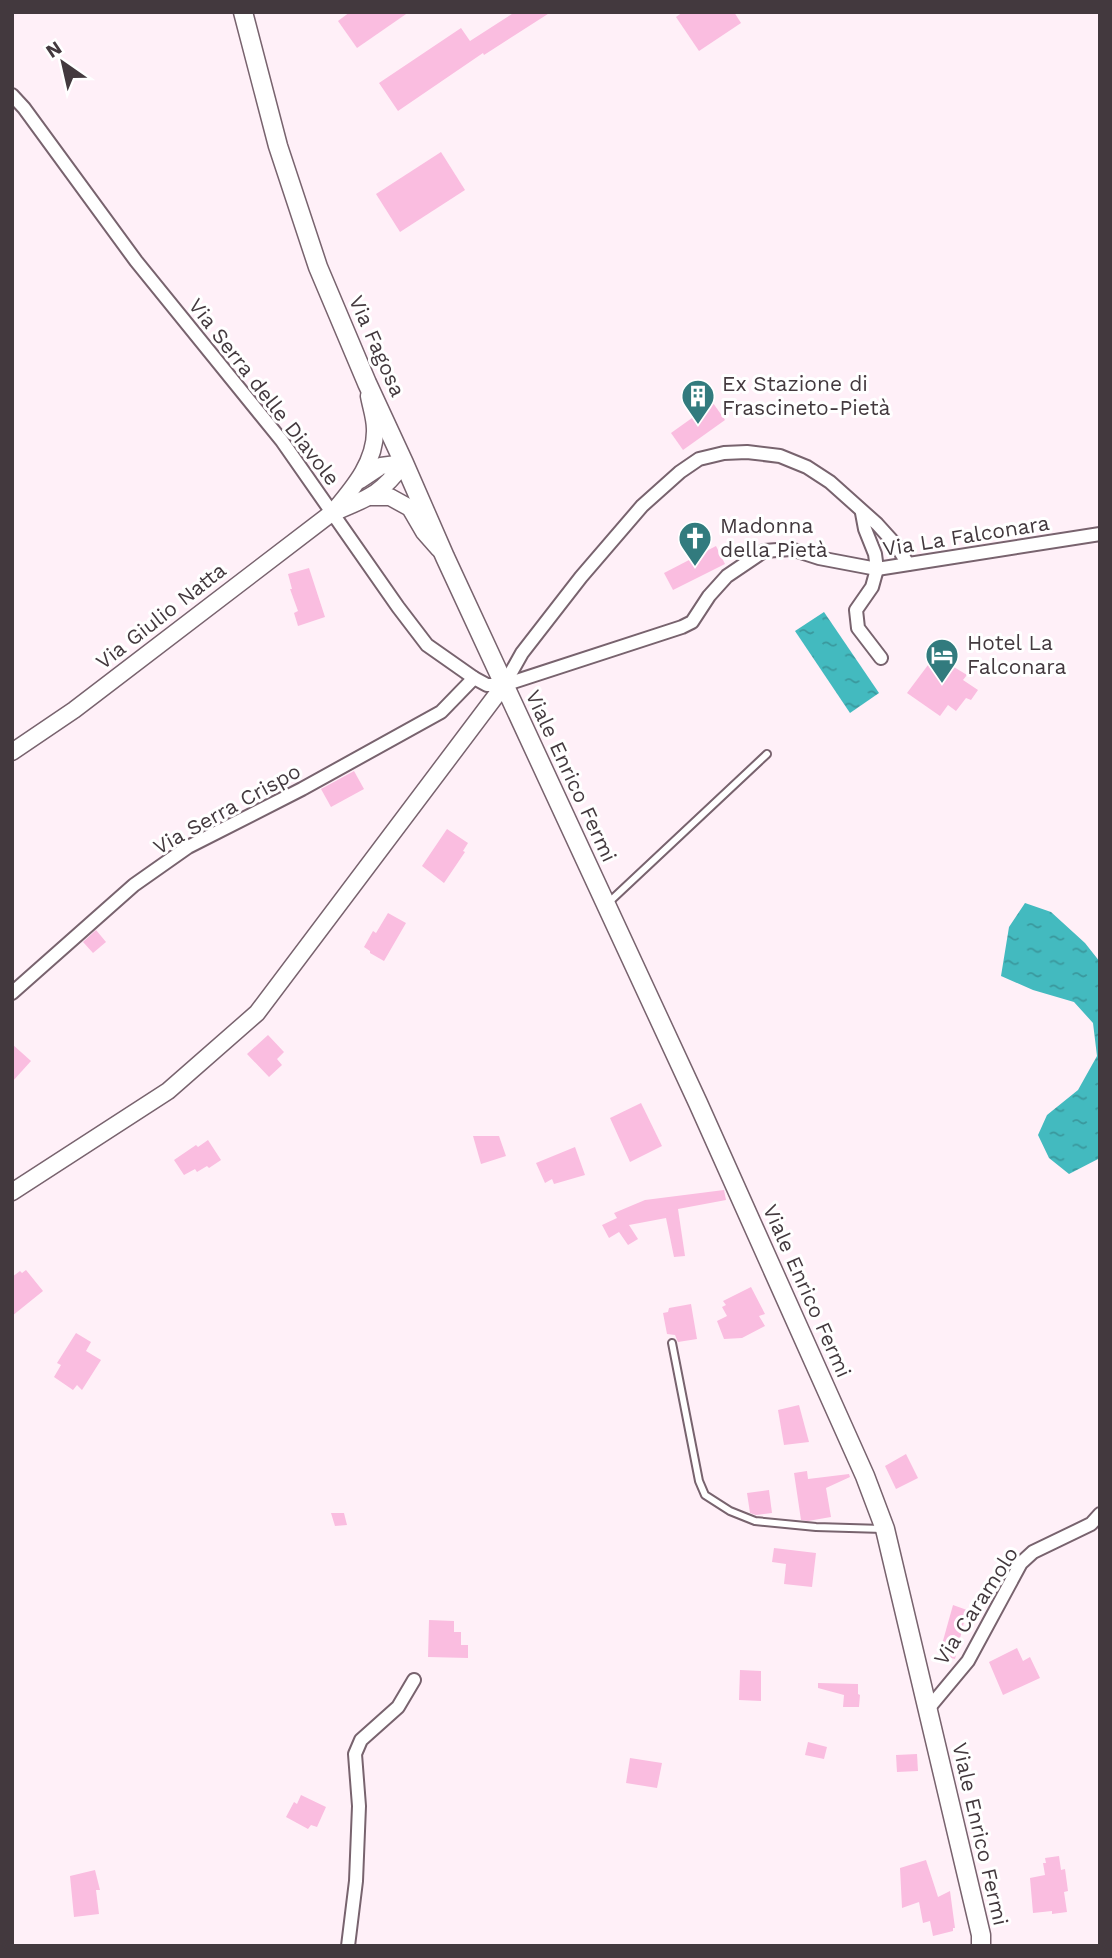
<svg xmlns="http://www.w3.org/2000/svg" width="1112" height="1958" viewBox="0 0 1112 1958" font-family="'Work Sans',sans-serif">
  <defs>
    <pattern id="water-ripples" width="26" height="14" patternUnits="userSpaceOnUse" patternTransform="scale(1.75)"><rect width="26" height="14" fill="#43babf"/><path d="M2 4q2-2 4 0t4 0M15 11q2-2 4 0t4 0" fill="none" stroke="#3a989d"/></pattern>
  </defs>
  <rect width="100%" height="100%" fill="#fff0f8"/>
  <g fill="url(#water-ripples)">
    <path d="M824,612L879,693L850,713L795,631Z"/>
    <path d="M1025,903L1051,912L1085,943L1100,962V1158L1069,1174L1049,1158L1038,1135L1047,1115L1078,1090L1097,1056L1093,1023L1074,1002L1033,990L1001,976L1009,927Z"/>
  </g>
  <g fill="#fabde0">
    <path d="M350,12H409L357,48L338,21Z"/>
    <path d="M515,12H551L484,55L483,53L398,111L379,83L461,28L470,41Z"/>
    <path d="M683,12H734L741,23L699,51L676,17Z"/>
    <path d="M441,152L465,190L400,232L376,194Z"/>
    <path d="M713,403L725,420L683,450L671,433Z"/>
    <path d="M716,546L725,564L673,590L664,573Z"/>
    <path d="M309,568L325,617L298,626L294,613L298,611L290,589H292L288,574Z"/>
    <path d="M949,664L967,675L963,680L978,690L971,700L966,698L956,711L948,705L940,716L907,693L928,665L942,674Z"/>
    <path d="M354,771L364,789L331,807L321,789Z"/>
    <path d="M447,829L468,843L463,851L465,852L444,883L422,866Z"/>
    <path d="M388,913L406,923L384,961L370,953V951L364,947L373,931L376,933Z"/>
    <path d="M96,930L106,942L93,953L83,942Z"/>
    <path d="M268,1035L284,1052L277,1059L282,1065L269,1077L247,1054Z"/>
    <path d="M12,1044L31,1061L12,1082Z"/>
    <path d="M641,1103L662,1146L630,1162L610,1118Z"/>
    <path d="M473,1136H499L506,1156L481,1164Z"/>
    <path d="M208,1140L221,1160L209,1168L207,1166L197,1172L195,1169L184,1175L174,1160L196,1145L198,1147Z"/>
    <path d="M575,1147L585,1175L554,1184L552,1179L545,1183L536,1163Z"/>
    <path d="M724,1190L726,1200L678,1209L685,1256L674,1257L666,1218L629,1225L638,1239L628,1245L619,1232L609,1238L602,1225L617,1218L614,1213L645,1200Z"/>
    <path d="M26,1270L43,1291L12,1316V1277L20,1271L22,1273Z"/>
    <path d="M751,1287L765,1314L759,1316L765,1326L742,1338L724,1339L717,1321L727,1316L722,1307L726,1305L723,1301Z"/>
    <path d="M691,1304L697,1339L678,1342L675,1335L667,1334L663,1313L668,1312L669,1308Z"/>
    <path d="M76,1333L91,1342L86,1351L101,1360L82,1390L77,1385L73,1390L54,1377L61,1365L57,1363Z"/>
    <path d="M799,1405L809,1442L784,1445L778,1410Z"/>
    <path d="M906,1454L918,1478L896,1489L885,1466Z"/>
    <path d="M807,1471L808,1479L849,1474L850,1477L826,1488L831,1517L808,1521L801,1520L794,1473Z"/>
    <path d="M769,1490L772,1513L756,1515L750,1513L747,1493Z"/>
    <path d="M331,1513H344L347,1525L335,1526Z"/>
    <path d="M774,1548L816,1553L812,1587L784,1584L786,1564L772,1562Z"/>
    <path d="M953,1605L967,1610L955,1659L939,1655Z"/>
    <path d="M429,1620L454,1621V1632H461V1645H468V1658L428,1657Z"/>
    <path d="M1017,1648L1023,1661L1030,1657L1040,1678L1003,1695L989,1662Z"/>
    <path d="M740,1670L761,1671V1701L739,1700Z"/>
    <path d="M818,1683L858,1684V1694L860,1695L859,1707H843L844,1695L818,1688Z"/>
    <path d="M808,1742L827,1747L824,1759L805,1755Z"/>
    <path d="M917,1754L918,1771L897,1772L896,1755Z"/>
    <path d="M630,1758L662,1763L657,1788L626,1783Z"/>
    <path d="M301,1795L326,1807L317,1827L311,1825L308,1829L286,1817L294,1802L297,1804Z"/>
    <path d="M1059,1856L1061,1870L1065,1869L1068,1891L1064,1892L1067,1912L1052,1914V1911L1033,1913L1030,1878L1045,1875L1043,1863H1046L1045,1858Z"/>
    <path d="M926,1860L938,1897L950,1891L955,1928H953V1931L933,1936L930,1921L923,1923L919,1902L902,1908L900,1868Z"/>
    <path d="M95,1870L100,1890H96L99,1914L74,1917L70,1876Z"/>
  </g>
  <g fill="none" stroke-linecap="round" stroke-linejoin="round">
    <defs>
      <g id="service">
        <path d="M607,904L767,754"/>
        <path d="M672,1343L699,1481L705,1495L730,1511L755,1521L816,1527L883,1529"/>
      </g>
      <g id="minor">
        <path d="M12,95L24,108L136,261L282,441L398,607L427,645L474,678L487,685H504L682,627L692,622L709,596L727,576L764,551L791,549L819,558L877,569L1100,534"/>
        <path d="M862,513L865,529L875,554L877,569L872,587L856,610L858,628L881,658"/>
        <path d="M504,685L522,653L581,577L642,506L680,472L699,459L724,453L747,452L780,456L807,467L830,482L877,524L896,545L908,564"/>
        <path d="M12,993L134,885L188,847L302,789L441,712L474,678"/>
        <path d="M928,1709L968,1661L1021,1563L1033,1552L1091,1524L1100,1514"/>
        <path d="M348,1946L356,1881L359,1806L355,1754L361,1740L398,1707L414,1680"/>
      </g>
      <g id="tertiary">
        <path d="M360,480L381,466L404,463"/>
        <path d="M371,497H390L410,508L424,532L439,549"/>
        <path d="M337,511C371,497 382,493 404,463"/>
        <path d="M12,752L74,710L333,512C353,488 376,462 375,429C375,418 371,407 369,396"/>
        <path d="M12,1192L168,1091L257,1013L504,685"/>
      </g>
      <path id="secondary" d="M243,12L278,146L318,267L367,383L404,463L445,557L698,1103L865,1476L885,1529L981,1935V1946"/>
    </defs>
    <use href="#service" stroke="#78636e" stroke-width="10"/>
    <use href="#minor" stroke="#78636e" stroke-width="16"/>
    <use href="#tertiary" stroke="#78636e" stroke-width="19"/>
    <use href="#secondary" stroke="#78636e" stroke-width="21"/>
    <use href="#service" stroke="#fff" stroke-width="6"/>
    <use href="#minor" stroke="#fff" stroke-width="12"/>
    <use href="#tertiary" stroke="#fff" stroke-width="16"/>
    <use href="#secondary" stroke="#fff" stroke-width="18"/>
  </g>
  <defs>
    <symbol id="building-pin" viewBox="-11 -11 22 30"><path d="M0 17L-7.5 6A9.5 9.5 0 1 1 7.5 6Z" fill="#327b7e" stroke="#fff"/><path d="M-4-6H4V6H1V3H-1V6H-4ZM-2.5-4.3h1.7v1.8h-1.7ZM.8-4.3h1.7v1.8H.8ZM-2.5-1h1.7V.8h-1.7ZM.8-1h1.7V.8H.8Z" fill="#fff"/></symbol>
    <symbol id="church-pin" viewBox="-11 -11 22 30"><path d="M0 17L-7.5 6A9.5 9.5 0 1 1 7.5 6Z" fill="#327b7e" stroke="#fff"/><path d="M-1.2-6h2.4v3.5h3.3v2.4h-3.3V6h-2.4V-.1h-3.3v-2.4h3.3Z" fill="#fff"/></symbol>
    <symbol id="hotel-pin" viewBox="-11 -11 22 30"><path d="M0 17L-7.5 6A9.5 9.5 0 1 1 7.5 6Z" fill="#327b7e" stroke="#fff"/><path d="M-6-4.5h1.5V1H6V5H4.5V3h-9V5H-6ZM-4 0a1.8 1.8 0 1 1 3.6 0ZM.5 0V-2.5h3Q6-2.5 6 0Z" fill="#fff"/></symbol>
  </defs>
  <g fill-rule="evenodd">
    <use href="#building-pin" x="679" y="377" width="38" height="52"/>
    <use href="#church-pin" x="676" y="519" width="38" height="52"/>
    <use href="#hotel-pin" x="923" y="636" width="38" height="52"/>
  </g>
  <g text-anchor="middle" stroke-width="6" stroke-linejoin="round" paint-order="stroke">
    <g font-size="21" fill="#43393e" stroke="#fff">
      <text transform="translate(377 346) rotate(66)" y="7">Via Fagosa</text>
      <text transform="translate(264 392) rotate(52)" y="7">Via Serra delle Diavole</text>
      <text transform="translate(966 536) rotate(-9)" y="7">Via La Falconara</text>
      <text transform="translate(161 616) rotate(-38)" y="7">Via Giulio Natta</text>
      <text transform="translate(571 776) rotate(65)" y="7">Viale Enrico Fermi</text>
      <text transform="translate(227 809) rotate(-29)" y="7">Via Serra Crispo</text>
      <text transform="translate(807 1291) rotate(66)" y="7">Viale Enrico Fermi</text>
      <text transform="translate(976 1606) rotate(-57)" y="7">Via Caramolo</text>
      <text transform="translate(980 1834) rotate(77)" y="7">Viale Enrico Fermi</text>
    </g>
    <g font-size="21" fill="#43393e" stroke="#fff" text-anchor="start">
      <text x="722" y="391">Ex Stazione di<tspan x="722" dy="24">Frascineto-Pietà</tspan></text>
      <text x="720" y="533">Madonna<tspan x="720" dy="24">della Pietà</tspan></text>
      <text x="967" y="650">Hotel La<tspan x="967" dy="24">Falconara</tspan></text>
    </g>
  </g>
  <rect width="1112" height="1958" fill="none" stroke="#43393e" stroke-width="28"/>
  <g transform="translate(63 63) rotate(326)" stroke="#ffffff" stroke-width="5" paint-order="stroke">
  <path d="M0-5L12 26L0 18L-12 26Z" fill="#43393e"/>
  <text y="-10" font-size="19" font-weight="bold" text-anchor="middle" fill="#43393e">N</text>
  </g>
</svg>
